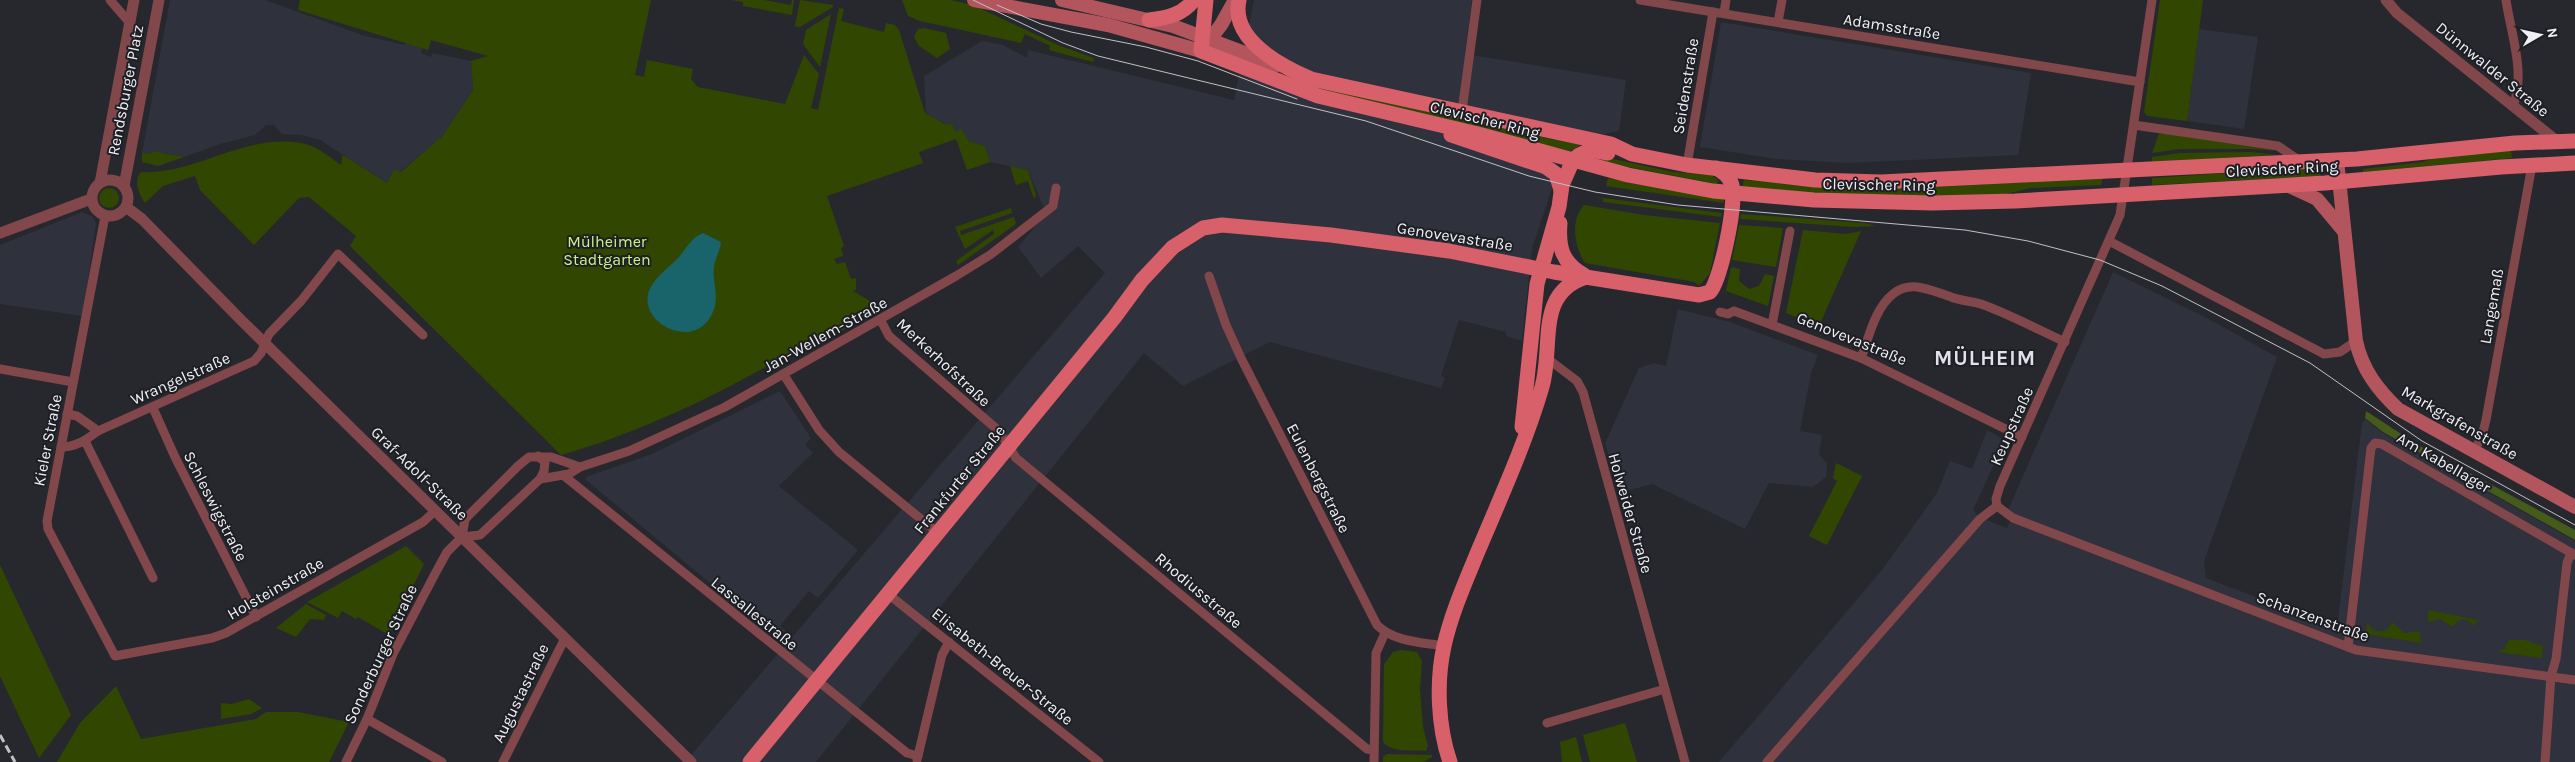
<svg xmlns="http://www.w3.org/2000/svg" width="2575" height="762" viewBox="0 0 2575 762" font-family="Karla,sans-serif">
  <rect width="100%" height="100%" fill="#27282e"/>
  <g fill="#2f313c">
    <path d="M170,0H265L365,36L405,45L407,40L424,45L421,53L431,57L433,53L471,61L473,90L443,135L387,183L320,140L302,135L282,134L274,125H266L255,135L220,144L184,157L153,151L151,155L142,153Z"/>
    <path d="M1254,0H1472L1465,54L1626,80L1619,131L1562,143L1551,192L1532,249L1522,341L1506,336V332L1459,320L1441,376L1445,378L1441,388L1270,342L1183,386L1144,353L816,762H685L1105,273L1078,246L1041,278L1018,247L1046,213L1028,170L990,162L985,146L960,138L947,125L926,113L924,76L982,41L1003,45L1027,58L1028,50L1234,100Z"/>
    <path d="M1721,22L2031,73L2018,155L1848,163L1776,159L1700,147Z"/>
    <path d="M2199,29L2258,37L2244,129L2187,121Z"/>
    <path d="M82,212L92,216L96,223L83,316L0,304V245Z"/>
    <path d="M2113,272L2207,318L2277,357L2204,561L2206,578L2337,628L2362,423L2365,419L2383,433L2575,541V762H1719L1882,570L1937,493L1950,461L1972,469L1987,430L2005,440L1973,510L1979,517L2007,528L2014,513L2008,510Z"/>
    <path d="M1678,309L1730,322L1818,355L1811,373L1800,431L1822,435L1819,454L1827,464L1826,477L1813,487L1769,483L1745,529L1652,484L1619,493L1605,443L1639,368L1654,363L1666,366Z"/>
    <path d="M780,391L811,438L805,445L813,453L779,486L858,550L818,598L809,591L780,626L786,631L782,636L764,620L757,622L586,480V477L652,454Z"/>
  </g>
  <g fill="#314600">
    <path d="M300,0H651L635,75L644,77L647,60L693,69L691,79L698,87L785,104L804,55L819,74L811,108L818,110L839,8L844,9L841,21L884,32L886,23L895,25L899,30L925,113L947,125L951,123L956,132L961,129L969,141L985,146L990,162L967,170L956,139L919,152L923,163L827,196L844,246L841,248L843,256L834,259L837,264L845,262L851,279L856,278V290L853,291L875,304L864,310L868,316L802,353L796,350C721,393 645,431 561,455L350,246L356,236L309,197L299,198L254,245L200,190L195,176L163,186L145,203C139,195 133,180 141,172C197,175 246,131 305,144C318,147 331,158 341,165L343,155L387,183L394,170L401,172L443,135L473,90L471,61L488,56L431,40L428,50L298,10Z"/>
    <path d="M731,0H764L791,5L792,0H794L792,15L743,6V2Z"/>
    <path d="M800,0L833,5V7L800,27L795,26Z"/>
    <path d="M902,0H950L973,5L1060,46L1094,58L1093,62L1049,50L1050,46L1025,34L1021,43L920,21L908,16Z"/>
    <path d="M2160,0H2203L2187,121L2147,116L2144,112Z"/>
    <path d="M831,14L820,67L803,44L806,30Z"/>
    <path d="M924,28L946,33L950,49L937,58L919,46L914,37L918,29Z"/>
    <path d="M1316,89L1341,92L1554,140L1581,142V145L1570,151L1316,91Z"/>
    <path d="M2159,134H2168L2279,151L2251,149H2180L2152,153Z"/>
    <path d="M2511,149L2512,158L2363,172V169L2423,162L2439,156Z"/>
    <path d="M153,151L184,157L158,166L142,162V153L151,154Z"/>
    <path d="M2251,152L2275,155L2152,162V157L2180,153Z"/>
    <path d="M1604,157L1673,172L1711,175L1718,180L1717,184L1602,162Z"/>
    <path d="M1010,166L1028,170L1036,195L1034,199L1028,181L1016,185Z"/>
    <path d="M2319,167L2320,176L2152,185V178Z"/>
    <path d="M2103,177L2101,185L2030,188L2006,194L1951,196L1814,193L1742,187L1744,180L1814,187L1889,190Z"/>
    <path d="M1608,178L1724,199V203L1606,186Z"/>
    <circle cx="109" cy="198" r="10"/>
    <path d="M1595,197L1722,213L1721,217L1603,202V199Z"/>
    <path d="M1584,205L1644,215L1720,223L1710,273L1699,286L1695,282L1585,263C1574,246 1570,221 1584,205Z"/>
    <path d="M1011,208L1012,213L960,231L961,235L1014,217L1016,224L958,265L956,261L994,234L993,230L965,249L955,227Z"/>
    <path d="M1741,214L1865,223L1876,226L1854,227L1740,219Z"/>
    <path d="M1739,225L1783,228L1776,267L1732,260Z"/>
    <path d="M1803,230L1846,234L1861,231L1819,326L1786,313Z"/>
    <path d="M1731,267L1740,269L1739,281L1749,289L1759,286L1765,274L1774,276L1768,306L1726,291Z"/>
    <path d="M1836,463L1862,476L1827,545L1809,536L1837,481L1833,478Z"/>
    <path d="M406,546L424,564L389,635L358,617L356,619L342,611L338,618L307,602Z"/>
    <path d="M0,565L71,715L39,758L0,676Z"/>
    <path d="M306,604L326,615L324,620L310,619L296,637L276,628Z"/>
    <path d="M2428,610L2478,620L2473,626C2468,617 2458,617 2453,627L2440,619L2428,622Z"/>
    <path d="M2392,622L2404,633L2420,631L2421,643L2366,634L2367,623L2373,630C2382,633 2389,631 2392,622Z"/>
    <path d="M2509,640H2525L2543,646L2542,658L2497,652L2504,649Z"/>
    <path d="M1401,650L1417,652L1422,661L1420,689L1423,727L1428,746L1426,751C1413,750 1392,753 1383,742L1384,664L1393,652Z"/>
    <path d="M116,686L141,739L256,719L266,712H298L349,722L329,762H57L80,723Z"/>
    <path d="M249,699L262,708L251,714L221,719V703L232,704Z"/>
    <path d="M1625,723L1637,762H1590L1583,735Z"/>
    <path d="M1576,737L1582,762H1562L1560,742Z"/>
    <path d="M1387,754L1432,755V757L1423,762H1383V757Z"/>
  </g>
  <path fill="#455b1a" d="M2366,411L2418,445L2575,530V540L2383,432L2365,418Z"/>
  <path fill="#19636b" d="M703,233L721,242C720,251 715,259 714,267C712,281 719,295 714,309C698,355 637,323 649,291C654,278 667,269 676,260C686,250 689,239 703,233Z"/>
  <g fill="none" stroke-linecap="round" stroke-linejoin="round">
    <g stroke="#81474a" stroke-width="9">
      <path d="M110,0L130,23"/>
      <path d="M1640,0L2140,82"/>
      <path d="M2506,0C2511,34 2526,74 2513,106"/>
      <path d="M1724,13L1726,0"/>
      <path d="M1778,22L1782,0"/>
      <path d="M1462,111L1477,0"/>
      <path d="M2134,125L2278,146L2300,161"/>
      <path d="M1687,165L1713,12"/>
      <path d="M105,216L47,521L48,529L115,656L212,638L226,633L423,522L435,511"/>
      <path d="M2109,241L2324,354L2340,352L2356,341"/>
      <path d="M1209,276L1226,325L1241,358L1377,625C1394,642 1421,642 1444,646"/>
      <path d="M1720,312L1728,314L1734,311L1861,358L2022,437"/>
      <path d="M881,321L889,336L999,431L1016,458L1367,749L1374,750"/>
      <path d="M1772,325L1790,231"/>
      <path d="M1861,358C1869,337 1875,308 1893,294C1911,279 1932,291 1951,297C1961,301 1971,301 1981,304C2009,314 2037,329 2065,342"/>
      <path d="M1548,359L1577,381L1583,392L1685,762"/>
      <path d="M0,369L73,382"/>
      <path d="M784,375L819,430L839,452L938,533"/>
      <path d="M153,408L175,457L256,617"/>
      <path d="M67,414L77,416L98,431"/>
      <path d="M85,441L153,578"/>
      <path d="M61,447C76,447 86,440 98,431L254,361L261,353L269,334L301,301L338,254L423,335"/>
      <path d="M2474,451L2482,436L2486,420L2532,165"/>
      <path d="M563,475L907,753L918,756"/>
      <path d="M540,479L569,474L580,467L629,451L725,407L956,276L990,255L1053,206L1056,188"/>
      <path d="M1997,506L2013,518L2356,650L2575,680"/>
      <path d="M1997,506L1996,499L2000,486L2120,215L2152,0"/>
      <path d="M462,537L480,535L540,479L544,471L545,462L538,456"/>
      <path d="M888,594L1099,762"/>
      <path d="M2348,647L2371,448L2375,443L2382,444L2575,555"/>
      <path d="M367,719L442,762"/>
      <path d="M1547,723L1665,689"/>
      <path d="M917,760L942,655L949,642"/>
      <path d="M346,762L367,719L393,654L436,572L447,552L462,537L465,519L518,466L529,457H551L580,467"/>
      <path d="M503,762L565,638"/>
      <path d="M1374,762L1376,653L1385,633"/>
      <path d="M1767,762L1980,519L1997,506"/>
      <path d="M2545,762L2551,676L2556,659L2567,563L2571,553"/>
    </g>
    <g stroke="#81474a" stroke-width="11">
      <path d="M2386,0L2397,13L2558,142"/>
      <circle cx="110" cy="198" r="18"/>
      <path d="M100,183L134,0"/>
      <path d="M124,186L159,0"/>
      <path d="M126,207L142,219L240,319L691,762"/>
      <path d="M0,233L91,199"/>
    </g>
    <g stroke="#b2555c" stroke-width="14">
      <path d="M974,0L1108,25L1201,51L1221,25L1235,0"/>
      <path d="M1062,0L1173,26L1277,65"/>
      <path d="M2337,160L2356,341C2362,369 2377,389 2398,409L2575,507"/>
      <path d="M2287,185L2317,199L2343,230"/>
    </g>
    <g stroke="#d7606a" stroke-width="15">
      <path d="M1206,0L1201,51L1318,96L1478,134L1628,175L1713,191L1814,200L1932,203L2015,201L2325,183L2501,167L2575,163"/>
      <path d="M1239,0C1230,40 1281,66 1311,79L1611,144L1632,154L1687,165L1815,180L1881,182L2357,159L2515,143L2575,141"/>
      <path d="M1149,20C1167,18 1182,15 1194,0"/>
      <path d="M1451,135L1546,167L1556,174L1561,190"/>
      <path d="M1560,223C1558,247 1562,263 1584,275"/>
      <path d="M1522,427L1537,284L1559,207L1562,185L1573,160L1579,155L1590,150L1608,153"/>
      <path d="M750,762L1114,318L1142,280L1173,247L1203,228L1222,225L1331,235L1449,251L1554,272L1699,295L1710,292C1721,279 1737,202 1732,185C1729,176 1723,172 1716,168"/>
      <path d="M1450,762C1438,727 1436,682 1444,646C1451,615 1464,585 1476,556C1499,501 1525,445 1542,387C1554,346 1535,293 1586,277"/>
    </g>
    <g stroke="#c0c1c5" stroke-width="1">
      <path d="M973,0L1063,43L1098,56L1366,121L1529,176L1595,192L1678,205L1965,230L2028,241L2100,260L2162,286L2310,363L2422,441L2575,525"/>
      <path d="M997,5L1041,24L1071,32L1146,47L1198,61L1297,99"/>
    </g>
    <path stroke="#c0c1c5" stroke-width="3" stroke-dasharray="8 4" stroke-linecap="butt" d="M0,735L15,762"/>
  </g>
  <g text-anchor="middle" stroke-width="4" stroke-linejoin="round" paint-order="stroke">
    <g font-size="16" fill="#eff0f4" stroke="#1e1f24">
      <text transform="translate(1892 26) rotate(9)" y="6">Adamsstraße</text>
      <text transform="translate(2493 69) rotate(39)" y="6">Dünnwalder Straße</text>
      <text transform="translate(1685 86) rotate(-81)" y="6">Seidenstraße</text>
      <text transform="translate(125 90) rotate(-79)" y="6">Rendsburger Platz</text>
      <text transform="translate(1485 119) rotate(14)" y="6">Clevischer Ring</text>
      <text transform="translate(2282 168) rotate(-3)" y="6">Clevischer Ring</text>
      <text transform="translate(1879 184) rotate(1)" y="6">Clevischer Ring</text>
      <text transform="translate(1455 236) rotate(9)" y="6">Genovevastraße</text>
      <text transform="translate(2491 306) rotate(-80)" y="6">Langemaß</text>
      <text transform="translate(825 334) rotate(-29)" y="6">Jan-Wellem-Straße</text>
      <text transform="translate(1852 338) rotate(22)" y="6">Genovevastraße</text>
      <text transform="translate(944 362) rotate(43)" y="6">Merkerhofstraße</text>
      <text transform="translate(180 378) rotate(-24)" y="6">Wrangelstraße</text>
      <text transform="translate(2460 422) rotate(30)" y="6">Markgrafenstraße</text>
      <text transform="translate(2011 426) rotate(-66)" y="6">Keupstraße</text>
      <text transform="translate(47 440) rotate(-79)" y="6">Kieler Straße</text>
      <text transform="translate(2444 462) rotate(30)" y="6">Am Kabellager</text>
      <text transform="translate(420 473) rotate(44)" y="6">Graf-Adolf-Straße</text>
      <text transform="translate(1319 478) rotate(63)" y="6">Eulenbergstraße</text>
      <text transform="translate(959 479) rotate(-51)" y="6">Frankfurter Straße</text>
      <text transform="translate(216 506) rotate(63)" y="6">Schleswigstraße</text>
      <text transform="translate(1631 513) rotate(74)" y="6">Holweider Straße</text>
      <text transform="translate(275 588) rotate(-30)" y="6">Holsteinstraße</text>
      <text transform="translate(1199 590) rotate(40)" y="6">Rhodiusstraße</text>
      <text transform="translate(755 613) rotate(39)" y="6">Lassallestraße</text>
      <text transform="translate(2313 616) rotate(20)" y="6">Schanzenstraße</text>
      <text transform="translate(380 654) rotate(-65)" y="6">Sonderburger Straße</text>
      <text transform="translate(1003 666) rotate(39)" y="6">Elisabeth-Breuer-Straße</text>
      <text transform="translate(520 693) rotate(-64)" y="6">Augustastraße</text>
    </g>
    <g font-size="16" fill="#c9f484" stroke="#1e1f24">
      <text x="607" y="247">Mülheimer<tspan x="607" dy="18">Stadtgarten</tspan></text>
    </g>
    <g font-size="21" font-weight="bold" letter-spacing="1" fill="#e1e2e9" stroke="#1e1f24">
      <text x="1985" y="365">MÜLHEIM</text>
    </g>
  </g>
  <g transform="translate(2540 35) rotate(81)" stroke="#1e1f24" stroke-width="4" paint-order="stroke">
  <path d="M0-4L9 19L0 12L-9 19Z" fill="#eff0f4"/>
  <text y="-8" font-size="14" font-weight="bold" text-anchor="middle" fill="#eff0f4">N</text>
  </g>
</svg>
